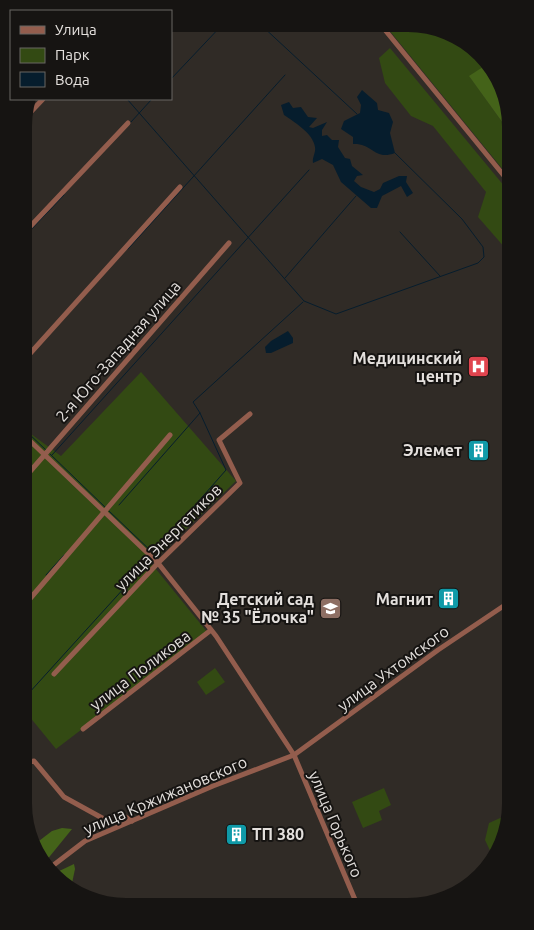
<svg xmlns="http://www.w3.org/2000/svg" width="534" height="930" viewBox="0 0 534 930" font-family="Ubuntu,sans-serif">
  <rect width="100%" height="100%" fill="#302b26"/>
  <g fill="#334a13">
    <path d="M385,25L427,26L475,49L486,65L470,77L505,126V172Z"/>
    <path d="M390,48L505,187L506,249L478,217L486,192L433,126L411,116L385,83L379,58Z"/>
    <path d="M141,372L236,481L151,563L208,633L56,749L29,716L27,431L61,456Z"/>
    <path d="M215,668L225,682L206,695L197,682Z"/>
    <path d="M384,788L391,805L379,811L382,820L363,828L352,802Z"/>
    <path d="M509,814L493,857L485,840L489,823Z"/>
  </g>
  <g fill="#446319">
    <path d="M486,65L505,93V126L469,76Z"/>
    <path d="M62,828L72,829L46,861L35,844L52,831Z"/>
    <path d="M74,864L75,869L71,888L64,885L55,873Z"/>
  </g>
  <g fill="#061d2d">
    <path d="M362,90L377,103L378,110L389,113L393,122L390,133L395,153C374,161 373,143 353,144V137L341,129L344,121L360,113L361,105L357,97Z"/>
    <path d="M289,102L293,108L301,107L308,117L317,118L309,127L313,128L327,122L322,130V136L327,135L332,140H339L338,147L345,158L350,159L352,166L363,175L357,176L354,181L361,187L374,192L380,189L383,183L399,176H407L406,182L413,193L407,197L401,186L382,196L377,208H371L341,182L333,165L322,159L313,163C312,157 316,153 315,147C313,133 294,122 284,115L281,105Z"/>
    <path d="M288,331L293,338V343L271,353H266L265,347L271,341Z"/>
  </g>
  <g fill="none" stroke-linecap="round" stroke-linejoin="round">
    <g stroke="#061d2d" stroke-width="1">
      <path d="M261,25L357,114"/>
      <path d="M171,79L223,24"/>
      <path d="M127,99L304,301L336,314L478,263L484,257L483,247L462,219L395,153"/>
      <path d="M131,122L152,99"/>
      <path d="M400,232L440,276"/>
      <path d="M25,236L64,195"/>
      <path d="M128,249L285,75"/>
      <path d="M285,278L356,196"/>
      <path d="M27,432L47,451"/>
      <path d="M50,454L106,508"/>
      <path d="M52,455L309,170"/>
      <path d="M119,505L200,413"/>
      <path d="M109,511L153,553L226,470L200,413L193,402L303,302"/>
      <path d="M46,575L64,555"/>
      <path d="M28,694L146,564"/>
    </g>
    <g stroke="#935d4d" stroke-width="5">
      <path d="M381,25L505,177"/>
      <path d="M25,118L43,99"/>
      <path d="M25,232L128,123"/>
      <path d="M26,358L180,187"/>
      <path d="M27,438L158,563L216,636L294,755L356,902"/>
      <path d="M27,475L229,243"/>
      <path d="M28,601L170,435"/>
      <path d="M54,674L158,563L240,483L219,440L250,414"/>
      <path d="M83,729L211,630"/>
      <path d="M29,762L34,761L64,797L104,819L122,815L132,821"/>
      <path d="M51,867L85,841L213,786L294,755L438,650L508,603"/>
      <path d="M97,899H105L109,904"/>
    </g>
  </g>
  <defs>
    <symbol id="hospital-square" viewBox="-11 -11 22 22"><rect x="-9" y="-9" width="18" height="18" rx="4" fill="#e0444e" stroke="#161412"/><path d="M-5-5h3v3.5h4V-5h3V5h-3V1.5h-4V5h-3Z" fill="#fff"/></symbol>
    <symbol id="building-square" viewBox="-11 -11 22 22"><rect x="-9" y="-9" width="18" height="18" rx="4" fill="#0f9aa8" stroke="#161412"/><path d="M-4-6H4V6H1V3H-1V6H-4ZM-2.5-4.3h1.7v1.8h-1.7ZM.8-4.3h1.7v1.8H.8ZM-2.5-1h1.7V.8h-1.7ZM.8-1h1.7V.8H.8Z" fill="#fff"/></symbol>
    <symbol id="school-square" viewBox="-11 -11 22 22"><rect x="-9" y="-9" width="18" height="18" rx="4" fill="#8d6e63" stroke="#161412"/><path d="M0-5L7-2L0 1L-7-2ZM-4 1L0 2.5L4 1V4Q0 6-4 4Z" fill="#fff"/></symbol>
  </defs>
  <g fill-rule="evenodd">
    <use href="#hospital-square" x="466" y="354" width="25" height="25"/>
    <use href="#building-square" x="466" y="438" width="25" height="25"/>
    <use href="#building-square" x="436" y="586" width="25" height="25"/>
    <use href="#school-square" x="318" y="596" width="25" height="25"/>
    <use href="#building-square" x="224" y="822" width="25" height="25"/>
  </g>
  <g text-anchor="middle" stroke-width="4" stroke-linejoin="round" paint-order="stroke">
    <g font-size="16" fill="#e4e0dd" stroke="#161412">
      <text transform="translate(118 351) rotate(-49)" y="6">2-я Юго-Западная улица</text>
      <text transform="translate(168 537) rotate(-45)" y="6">улица Энергетиков</text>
      <text transform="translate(393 668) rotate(-36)" y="6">улица Ухтомского</text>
      <text transform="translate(140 670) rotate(-37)" y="6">улица Поликова</text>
      <text transform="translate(165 795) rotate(-23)" y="6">улица Кржижановского</text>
      <text transform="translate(336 824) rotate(67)" y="6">улица Горького</text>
    </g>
    <g font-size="16" font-weight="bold" fill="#e4e0dd" stroke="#161412" text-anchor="end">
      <text x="462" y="364">Медицинский<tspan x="462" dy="18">центр</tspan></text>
      <text x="462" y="456">Элемет</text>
      <text x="314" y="605">Детский сад<tspan x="314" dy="18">№ 35 "Ёлочка"</tspan></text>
      <text x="433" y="605">Магнит</text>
      <text x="252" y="840" text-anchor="start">ТП 380</text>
    </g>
  </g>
  <path d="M0 0H534V930H0ZM126 32H408A94 94 0 0 1 502 126V804A94 94 0 0 1 408 898H126A94 94 0 0 1 32 804V126A94 94 0 0 1 126 32Z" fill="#161412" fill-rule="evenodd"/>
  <rect x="10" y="10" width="162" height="90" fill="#161412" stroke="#686663"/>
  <rect x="20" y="26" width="25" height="8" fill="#935d4d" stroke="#686663"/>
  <text x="55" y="35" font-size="15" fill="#e4e0dd">Улица</text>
  <rect x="20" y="48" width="25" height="15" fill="#334a13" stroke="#686663"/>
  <text x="55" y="60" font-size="15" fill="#e4e0dd">Парк</text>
  <rect x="20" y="72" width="25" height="15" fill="#061d2d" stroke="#686663"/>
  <text x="55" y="85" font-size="15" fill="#e4e0dd">Вода</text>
</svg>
